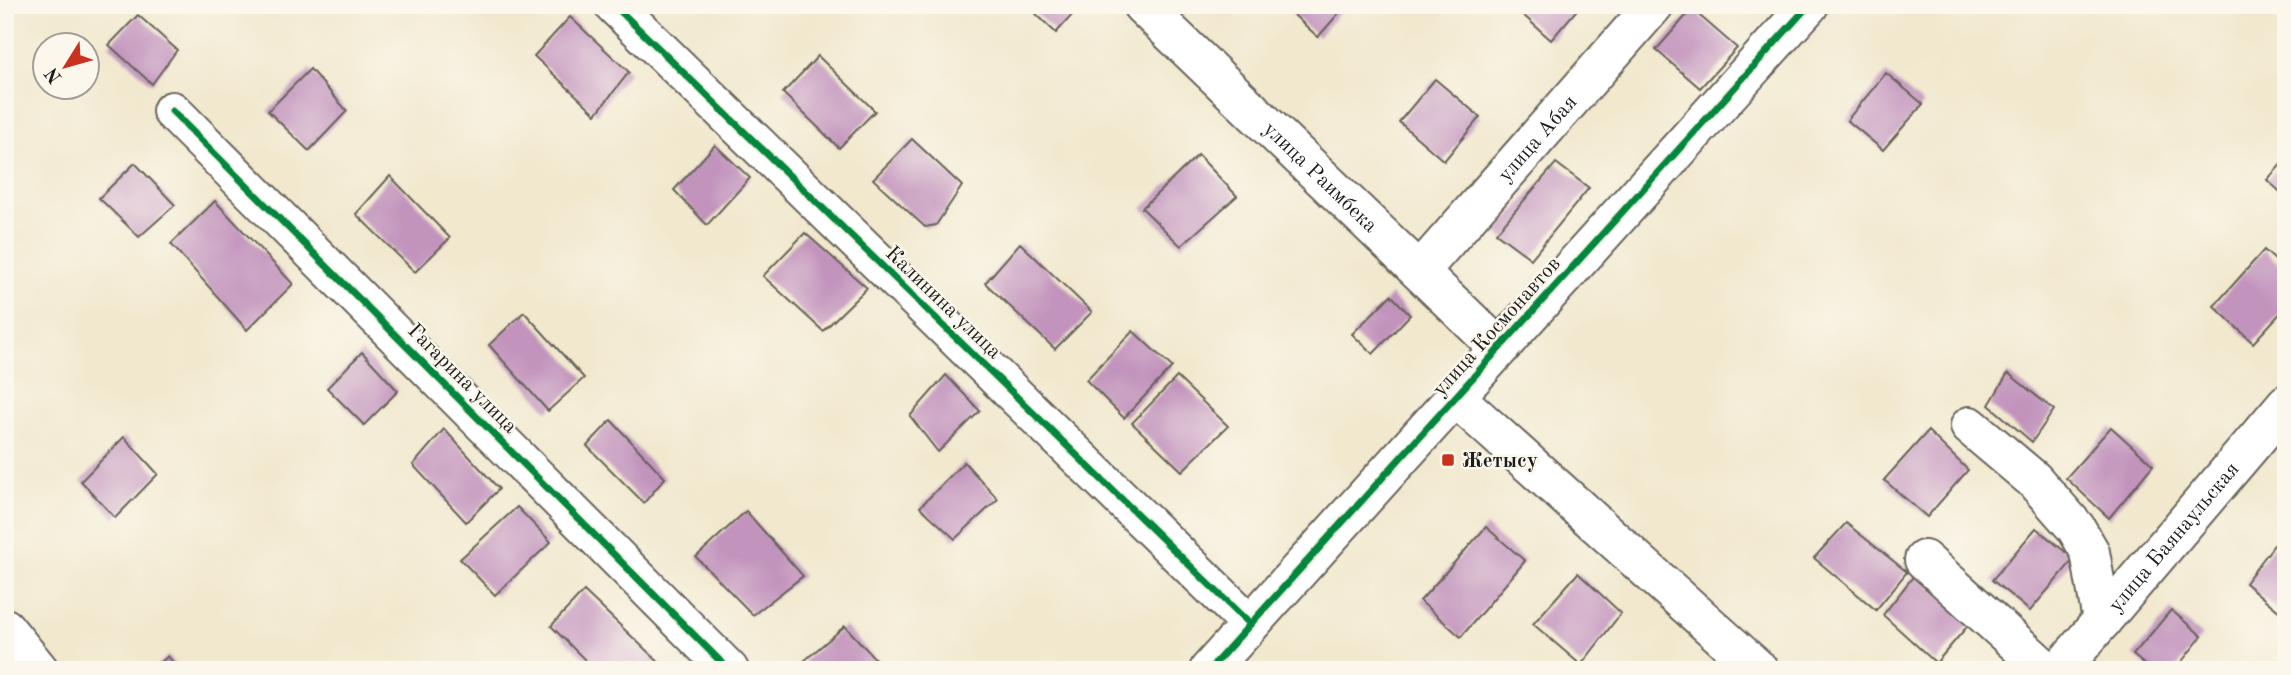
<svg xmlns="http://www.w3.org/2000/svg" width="2291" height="675" viewBox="0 0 2291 675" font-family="'Old Standard TT',serif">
  <rect width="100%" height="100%" fill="#fbf7ec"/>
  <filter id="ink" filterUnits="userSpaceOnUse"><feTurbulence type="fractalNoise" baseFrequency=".0143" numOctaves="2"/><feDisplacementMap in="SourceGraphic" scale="14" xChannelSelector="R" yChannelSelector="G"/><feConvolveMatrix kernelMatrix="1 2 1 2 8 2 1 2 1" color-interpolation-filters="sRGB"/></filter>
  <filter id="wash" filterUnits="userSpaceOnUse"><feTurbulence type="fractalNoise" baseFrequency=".00686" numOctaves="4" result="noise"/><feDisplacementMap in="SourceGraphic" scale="28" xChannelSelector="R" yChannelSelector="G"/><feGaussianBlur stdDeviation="1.57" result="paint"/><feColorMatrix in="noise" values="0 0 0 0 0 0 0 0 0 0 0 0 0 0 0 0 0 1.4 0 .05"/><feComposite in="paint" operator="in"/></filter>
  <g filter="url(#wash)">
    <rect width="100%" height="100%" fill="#f1e8ce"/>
    <g id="blocks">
      <g fill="#c294bd">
        <path d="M1032,5H1081L1056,33L1030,8Z"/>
        <path d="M1283,5H1346L1318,37Z"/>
        <path d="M1512,5H1581L1551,40Z"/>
        <path d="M1692,9L1737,48L1700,88L1656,50Z"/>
        <path d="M138,15L177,50L152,84L109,45Z"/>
        <path d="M570,17L629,72L596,114L534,56Z"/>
        <path d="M818,56L875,111L839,148L783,93Z"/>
        <path d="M310,69L347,111L309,151L268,111Z"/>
        <path d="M1886,73L1923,104L1883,150L1847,120Z"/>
        <path d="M1435,79L1480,117L1444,161L1399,122Z"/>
        <path d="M912,139L962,186L936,225L925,227L873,179Z"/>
        <path d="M715,145L750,178L707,225L674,190Z"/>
        <path d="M1198,155L1237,196L1181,246L1142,208Z"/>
        <path d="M2286,159V197L2267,180Z"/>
        <path d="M135,163L175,205L139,237L99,198Z"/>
        <path d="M1556,163L1589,188L1531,259L1496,233Z"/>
        <path d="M390,176L450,238L415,272L356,214Z"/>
        <path d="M215,201L293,284L247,330L171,244Z"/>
        <path d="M805,233L867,288L823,331L763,276Z"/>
        <path d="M1020,243L1092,312L1055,349L985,283Z"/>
        <path d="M2264,250L2286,270V307L2253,343L2214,306Z"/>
        <path d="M1391,295L1410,315L1373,354L1352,334Z"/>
        <path d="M524,312L584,378L548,411L489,345Z"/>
        <path d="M1133,331L1172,367L1124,418L1086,380Z"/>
        <path d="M362,352L398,391L364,425L327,388Z"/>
        <path d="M2008,373L2054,410L2032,442L1989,405Z"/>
        <path d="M946,375L980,411L938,452L910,416Z"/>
        <path d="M1177,377L1228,426L1182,471L1132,423Z"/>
        <path d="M611,420L665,478L644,503L587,446Z"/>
        <path d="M2111,427L2153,465L2109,518L2066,478Z"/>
        <path d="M444,429L499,489L466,522L413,465Z"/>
        <path d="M1928,431L1968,470L1927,517L1884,480Z"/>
        <path d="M124,437L158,474L115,518L81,481Z"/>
        <path d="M964,462L998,499L955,539L920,507Z"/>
        <path d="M517,507L551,542L495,595L460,559Z"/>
        <path d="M746,511L803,576L753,615L696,557Z"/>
        <path d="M1846,523L1907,572L1876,610L1814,558Z"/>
        <path d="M1486,527L1525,561L1461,637L1420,601Z"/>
        <path d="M2036,528L2074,559L2030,611L1992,580Z"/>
        <path d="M2274,545L2286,554V617L2245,583Z"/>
        <path d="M1578,573L1621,613L1581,665L1533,624Z"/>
        <path d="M1916,573L1971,622L1936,663L1883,615Z"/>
        <path d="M584,591L667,670H595L551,626Z"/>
        <path d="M2171,610L2202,636L2175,670H2151L2133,655Z"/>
        <path d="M845,626L880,664L872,670H813L804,661Z"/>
        <path d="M168,656L179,670H152Z"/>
      </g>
    </g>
  </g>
  <g filter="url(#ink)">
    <use href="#blocks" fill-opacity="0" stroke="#67635a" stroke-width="2"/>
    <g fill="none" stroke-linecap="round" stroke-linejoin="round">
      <defs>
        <g id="minor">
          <path d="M614,5L1250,624"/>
          <path id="s1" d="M1142,5L1499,348"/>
          <path d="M172,111L729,670"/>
          <path id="s2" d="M1420,271L1654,5"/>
          <path d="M1455,397L1759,670"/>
          <path d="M1970,426L2034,480L2076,528L2090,552L2102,621"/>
          <path d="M1924,560L2046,670"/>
          <path d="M5,628L39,670"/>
          <path d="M1209,670L1809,5"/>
          <path id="s3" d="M2060,670L2286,404"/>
        </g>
      </defs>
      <use href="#minor" stroke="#67635a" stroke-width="42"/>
      <use href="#minor" stroke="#fff" stroke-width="38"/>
      <defs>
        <g id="cycleway">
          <path d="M614,5L1250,624"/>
          <path d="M172,111L729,670"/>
          <path d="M1209,670L1809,5"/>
        </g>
      </defs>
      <use href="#cycleway" stroke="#fbf7ec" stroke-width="11"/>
      <use href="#cycleway" stroke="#00873e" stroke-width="7"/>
    </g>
  </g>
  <rect fill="#c8321e" stroke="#fbf7ec" stroke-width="2.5" x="1441" y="453" width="14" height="14" rx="3.5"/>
  <g text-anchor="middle" stroke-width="5" stroke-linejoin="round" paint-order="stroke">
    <g font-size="21" fill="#1c1c1c" stroke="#fbf7ec">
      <text dy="7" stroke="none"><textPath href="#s2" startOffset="177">улица Абая</textPath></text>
      <text dy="7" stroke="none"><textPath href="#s1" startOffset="248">улица Раимбека</textPath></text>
      <text transform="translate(944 302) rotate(44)" y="7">Калинина улица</text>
      <text transform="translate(1496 326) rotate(-48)" y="7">улица Космонавтов</text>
      <text transform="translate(463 378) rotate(45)" y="7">Гагарина улица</text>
      <text dy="7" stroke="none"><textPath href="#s3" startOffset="175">улица Баянаульская</textPath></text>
    </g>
    <g font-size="21" font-weight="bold" fill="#1c1c1c" stroke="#fbf7ec" text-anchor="start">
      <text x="1462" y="467">Жетысу</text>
    </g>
  </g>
  <rect width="2291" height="675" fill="none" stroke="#fbf7ec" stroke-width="28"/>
  <g transform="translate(66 66) rotate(233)"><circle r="33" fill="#fbf7ec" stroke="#a29f99" stroke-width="2"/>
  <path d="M0-5L12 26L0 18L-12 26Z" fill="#c8321e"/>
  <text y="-10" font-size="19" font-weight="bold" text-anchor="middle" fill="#1c1c1c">N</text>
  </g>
</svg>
